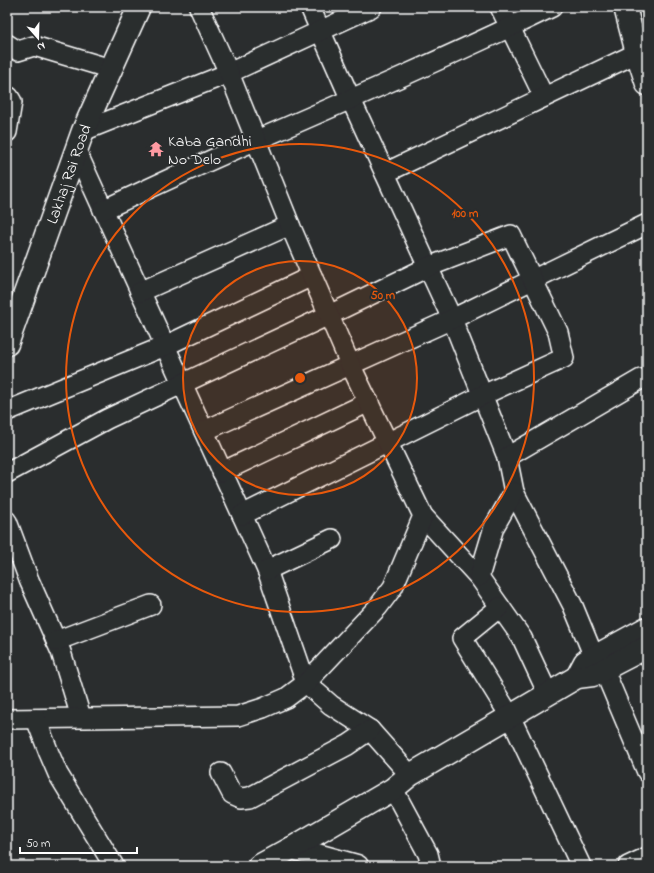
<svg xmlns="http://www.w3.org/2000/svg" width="654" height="873" viewBox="0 0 654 873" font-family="'Indie Flower',sans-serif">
  <rect width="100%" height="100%" fill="#2a2d2e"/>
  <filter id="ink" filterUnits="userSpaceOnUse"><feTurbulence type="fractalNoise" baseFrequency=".025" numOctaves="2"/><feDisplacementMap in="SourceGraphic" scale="8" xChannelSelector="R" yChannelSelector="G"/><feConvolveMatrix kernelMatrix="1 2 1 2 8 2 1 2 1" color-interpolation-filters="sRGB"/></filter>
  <g filter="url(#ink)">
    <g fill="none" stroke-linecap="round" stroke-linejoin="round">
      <defs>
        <g id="minor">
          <path d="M310,7L347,91L452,319L507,457L514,492L573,606L594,657"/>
          <path d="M500,7L544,97"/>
          <path d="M7,44L18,51L34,46L111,69"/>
          <path d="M7,97H9L12,102L7,132"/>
          <path d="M83,131L229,73L372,7"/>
          <path d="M76,150L267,570L306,683L331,705L370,730L410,775"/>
          <path d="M385,173L637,53"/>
          <path d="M103,210C154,186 205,162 257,140C356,97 455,54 552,7"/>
          <path d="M140,292L290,225"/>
          <path d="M7,411L165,346L312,276"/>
          <path d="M204,431L452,319L647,224"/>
          <path d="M507,457L641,379"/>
          <path d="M222,472L369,402"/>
          <path d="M7,473L107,419L329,315L428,267L511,235L558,332L564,358L483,395L242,515"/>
          <path d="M423,516L479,577L522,638L548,694"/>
          <path d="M7,521L29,580L61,652L81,717"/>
          <path d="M267,570L332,539"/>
          <path d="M479,577L494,527L514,492"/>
          <path d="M500,607L462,638L510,716L581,866"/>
          <path d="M56,641L151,605"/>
          <path d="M604,670L647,772"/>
          <path d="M7,719L238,716L263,708L286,698L306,683L378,607L393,587L423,516L350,364L290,225L229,73L199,7"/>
          <path d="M36,719L49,753L58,774L114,866"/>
          <path d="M221,773L232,794L241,798L250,797L348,745L370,730"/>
          <path d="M393,789L428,854L431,866"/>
          <path d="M628,866L647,857"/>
        </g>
        <g id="tertiary">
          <path d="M625,7L637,53L647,84"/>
          <path id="s1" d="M7,344L83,131L139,7"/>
          <path d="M577,677L585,662L647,628"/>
          <path d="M292,848L357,866"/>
          <path d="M259,866L292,848L393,789L410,775L577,677L593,675L647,647"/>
        </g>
      </defs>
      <use href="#minor" stroke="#fff" stroke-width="22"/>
      <use href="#tertiary" stroke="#fff" stroke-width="25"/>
      <use href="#minor" stroke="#2a2d2e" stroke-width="19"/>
      <use href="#tertiary" stroke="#2a2d2e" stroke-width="22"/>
    </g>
  </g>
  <circle cx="300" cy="378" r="117" fill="#e8590c" fill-opacity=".12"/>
  <g fill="none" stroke="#e8590c" stroke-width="2">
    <circle cx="300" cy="378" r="117"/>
    <circle cx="300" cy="378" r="234"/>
  </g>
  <defs>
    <symbol id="temple-bare" viewBox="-9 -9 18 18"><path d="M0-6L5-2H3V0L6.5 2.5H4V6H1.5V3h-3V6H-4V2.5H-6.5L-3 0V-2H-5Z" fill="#ff9aa2" stroke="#2a2d2e" stroke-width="2.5" paint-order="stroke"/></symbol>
  </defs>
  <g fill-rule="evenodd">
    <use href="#temple-bare" x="145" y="138" width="22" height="22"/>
  </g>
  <g text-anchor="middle" stroke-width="4" stroke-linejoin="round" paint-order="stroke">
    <g font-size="16" fill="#fff" stroke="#2a2d2e" text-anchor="start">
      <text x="168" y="146">Kaba Gandhi<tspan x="168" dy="18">No Delo</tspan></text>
    </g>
    <g font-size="16" fill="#fff" stroke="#2a2d2e">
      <text dy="6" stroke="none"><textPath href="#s1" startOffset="181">Lakhaj Rai Road</textPath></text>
    </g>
  </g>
  <circle cx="300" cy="378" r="6" fill="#e8590c" stroke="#2a2d2e" stroke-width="2"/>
  <g font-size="12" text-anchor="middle" font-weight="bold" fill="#e8590c" stroke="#2a2d2e" stroke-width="4" stroke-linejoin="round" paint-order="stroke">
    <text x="465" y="217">100 m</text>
    <text x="383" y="299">50 m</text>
  </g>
  <rect width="654" height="873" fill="none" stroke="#2a2d2e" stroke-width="24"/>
  <rect x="12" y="12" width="630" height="849" fill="none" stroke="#fff" stroke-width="1.5" filter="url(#ink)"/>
  <g transform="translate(38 38) rotate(160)" stroke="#2a2d2e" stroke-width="3" paint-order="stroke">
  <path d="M0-3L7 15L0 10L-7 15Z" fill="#ffffff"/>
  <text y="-6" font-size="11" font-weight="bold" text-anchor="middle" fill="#ffffff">N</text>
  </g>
  <path d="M20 847v6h117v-6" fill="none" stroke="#ffffff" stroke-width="2"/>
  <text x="26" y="847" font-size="12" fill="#ffffff" stroke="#2a2d2e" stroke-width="3" paint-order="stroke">50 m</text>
</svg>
